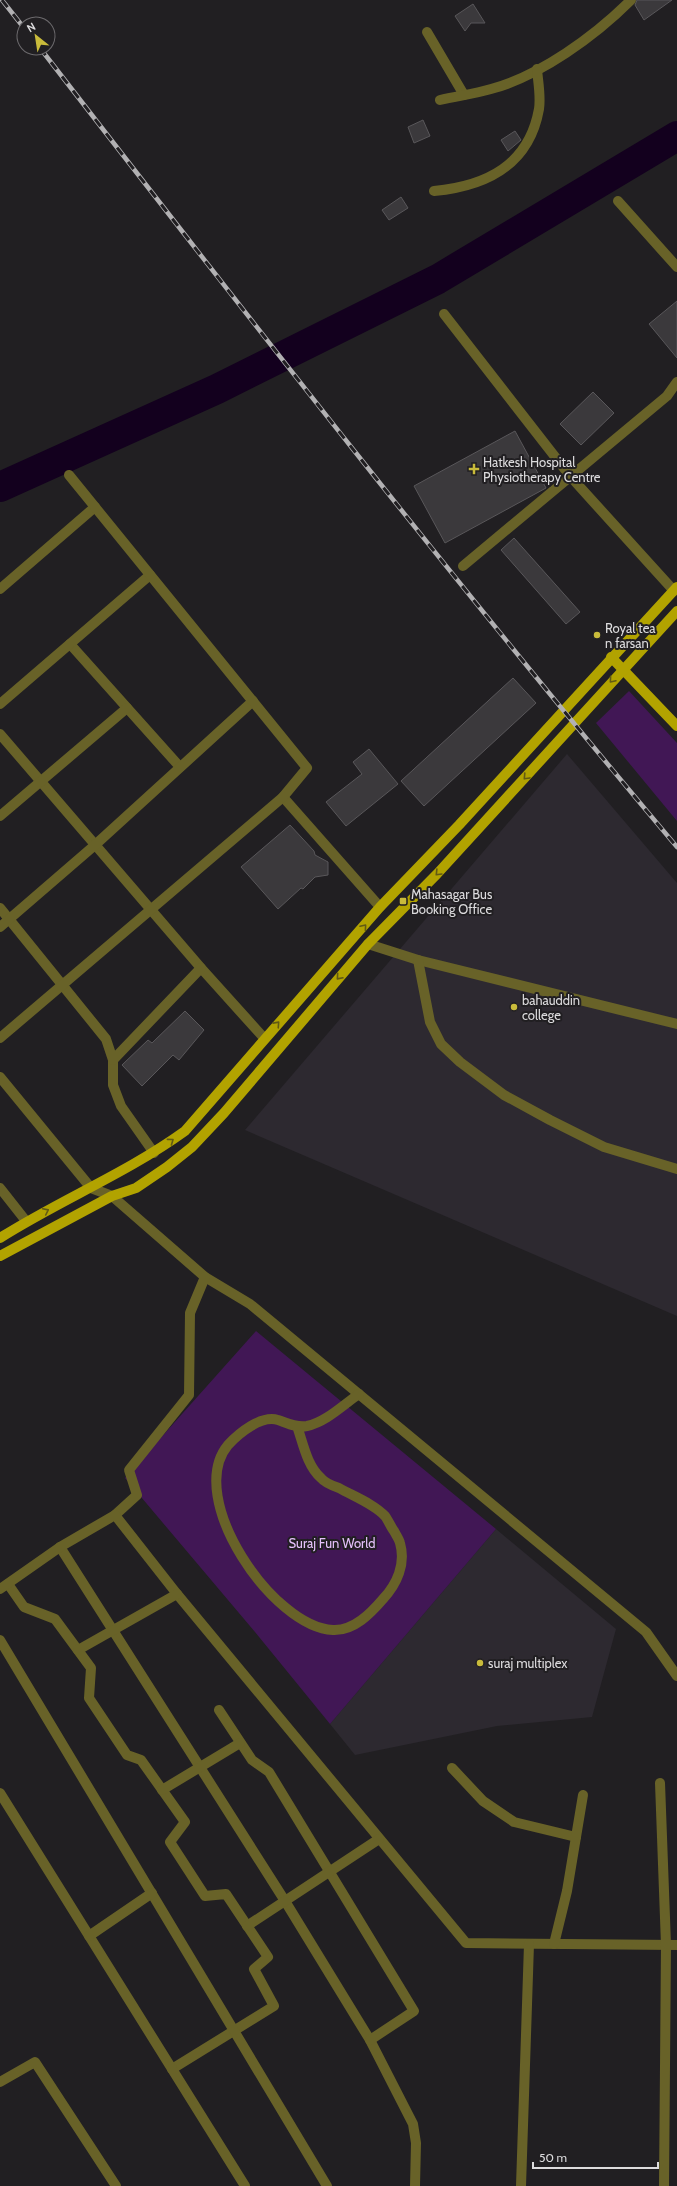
<svg xmlns="http://www.w3.org/2000/svg" width="677" height="2186" viewBox="0 0 677 2186" font-family="Cabin,sans-serif">
  <rect width="100%" height="100%" fill="#211f22"/>
  <g fill="#2d2930">
    <path d="M567,754L677,883V1316L245,1130Z"/>
    <path d="M496,1529L616,1629L592,1717L497,1726L355,1755L330,1724Z"/>
  </g>
  <g fill="#411755">
    <path d="M629,691L677,743V821L596,723Z"/>
    <path d="M256,1331L496,1529L330,1724L255,1632L125,1478Z"/>
  </g>
  <g fill="none" stroke-linecap="round" stroke-linejoin="round">
    <path stroke="#13001e" stroke-width="30" d="M0,487L217,389L438,279L677,136"/>
  </g>
  <g fill="#3b393c" stroke="#59575a">
    <path d="M637,0H672L644,20L635,5Z"/>
    <path d="M473,4L485,23H471L465,31L455,16Z"/>
    <path d="M423,120L430,136L414,143L408,127Z"/>
    <path d="M515,131L521,140L508,151L501,140Z"/>
    <path d="M401,197L408,208L389,220L382,210Z"/>
    <path d="M677,301V358L649,324Z"/>
    <path d="M593,392L614,413L581,445L560,424Z"/>
    <path d="M515,431L546,488L445,543L414,486Z"/>
    <path d="M514,538L580,612L566,624L501,550Z"/>
    <path d="M513,678L536,703L424,806L401,781Z"/>
    <path d="M369,749L398,784L346,826L326,802L362,774L353,762Z"/>
    <path d="M290,825L314,851L315,855L328,862V875L315,877L303,889L301,888L278,909L241,867Z"/>
    <path d="M185,1011L204,1030L179,1060L173,1055L142,1086L122,1065L148,1040L152,1043Z"/>
  </g>
  <g fill="none" stroke-linecap="round" stroke-linejoin="round">
    <g stroke="#686228" stroke-width="10">
      <path d="M427,32L464,95"/>
      <path d="M440,100C457,96 474,94 491,89C540,76 595,36 631,0"/>
      <path d="M434,191C487,186 529,165 539,109C541,96 538,82 537,69"/>
      <path d="M618,201L677,267"/>
      <path d="M444,314L570,476L674,591"/>
      <path d="M463,566L667,396L677,382"/>
      <path d="M0,589L95,507"/>
      <path d="M70,644L180,767"/>
      <path d="M0,704L150,575"/>
      <path d="M0,734L201,968L264,1038"/>
      <path d="M283,797L380,907"/>
      <path d="M0,816L127,708"/>
      <path d="M0,908L106,1039L113,1060V1085L121,1106L154,1153"/>
      <path d="M0,927L95,845L253,701"/>
      <path d="M368,944L418,960L677,1024"/>
      <path d="M418,960L430,1022L441,1044L460,1062L504,1095L550,1120L604,1147L677,1169"/>
      <path d="M0,1038L283,797L307,768L69,475"/>
      <path d="M113,1060L201,968"/>
      <path d="M0,1077L91,1188L112,1196L205,1277L250,1304L646,1632L677,1676"/>
      <path d="M0,1188L26,1221"/>
      <path d="M297,1426C303,1443 307,1466 321,1478C325,1483 333,1486 339,1488C353,1496 374,1504 385,1516C388,1520 391,1527 394,1531C396,1535 399,1539 400,1543C406,1564 397,1584 383,1599C371,1613 354,1631 333,1630C274,1628 184,1498 228,1445C239,1433 261,1415 278,1420C287,1423 296,1428 307,1426C326,1422 343,1405 359,1394"/>
      <path d="M115,1515L137,1495L129,1470L189,1395L190,1313L205,1277"/>
      <path d="M60,1547L285,1901L370,2040L413,2124L416,2143L415,2186"/>
      <path d="M8,1584L24,1607L55,1619L91,1668L89,1698L127,1755L141,1760L185,1822L170,1842L205,1896L226,1894L268,1957L254,1969L274,2006L172,2069"/>
      <path d="M0,1589L60,1547L115,1515L177,1594L466,1943L677,1945"/>
      <path d="M0,1640L327,2186"/>
      <path d="M78,1650L177,1594"/>
      <path d="M219,1710L252,1760L269,1772L414,2011L370,2040"/>
      <path d="M452,1768L483,1801L514,1822L576,1837"/>
      <path d="M660,1783L666,1945L664,2186"/>
      <path d="M162,1790L240,1743"/>
      <path d="M0,1793L245,2186"/>
      <path d="M247,1926L379,1839"/>
      <path d="M89,1936L152,1893"/>
      <path d="M554,1944L567,1891L583,1795"/>
      <path d="M0,2082L35,2062L116,2186"/>
      <path d="M521,2186L529,1944"/>
    </g>
    <g stroke="#b2a300" stroke-width="10">
      <path d="M611,657L677,726"/>
      <path d="M0,1238C60,1200 127,1173 185,1131L380,907L459,825L677,587"/>
      <path d="M0,1256L112,1196L136,1188L167,1167L192,1147L224,1113L368,944L437,874L677,611"/>
    </g>
    <defs>
      <g id="rail">
        <path d="M2,0L24,28"/>
        <path d="M40,48C248,317 457,586 677,847"/>
      </g>
    </defs>
    <use href="#rail" stroke="#b2b1b3" stroke-width="4.5"/>
    <use href="#rail" stroke="#211f22" stroke-width="3" stroke-dasharray="9" stroke-linecap="butt"/>
  </g>
  <defs><path id="oneway-chevron" d="M-2-3.5L2.5 0L-2 3.5" fill="none" stroke-width="1.6" stroke-linecap="round" stroke-linejoin="round"/></defs>
  <g stroke="#625a13">
    <use href="#oneway-chevron" transform="translate(612 680) rotate(130)"/>
    <use href="#oneway-chevron" transform="translate(526 777) rotate(133)"/>
    <use href="#oneway-chevron" transform="translate(438 873) rotate(134)"/>
    <use href="#oneway-chevron" transform="translate(364 927) rotate(-50)"/>
    <use href="#oneway-chevron" transform="translate(339 977) rotate(131)"/>
    <use href="#oneway-chevron" transform="translate(277 1024) rotate(-48)"/>
    <use href="#oneway-chevron" transform="translate(171 1141) rotate(-36)"/>
    <use href="#oneway-chevron" transform="translate(46 1211) rotate(-26)"/>
  </g>
  <g fill="#c9bb3b" stroke="#211f22" stroke-width="1.5">
    <path d="M472 463h4v4h4v4h-4v4h-4v-4h-4v-4h4z"/>
    <circle cx="597" cy="635" r="4"/>
    <rect x="399" y="897" width="8" height="8" rx="2"/>
    <circle cx="514" cy="1007" r="4"/>
    <circle cx="480" cy="1663" r="4"/>
  </g>
  <g text-anchor="middle" stroke-width="4" stroke-linejoin="round" paint-order="stroke">
    <g font-size="13" fill="#dcdbdd" stroke="#211f22" text-anchor="start">
      <text x="483" y="467">Hatkesh Hospital<tspan x="483" dy="15">Physiotherapy Centre</tspan></text>
      <text x="605" y="633">Royal tea<tspan x="605" dy="15">n farsan</tspan></text>
      <text x="411" y="899">Mahasagar Bus<tspan x="411" dy="15">Booking Office</tspan></text>
      <text x="522" y="1005">bahauddin<tspan x="522" dy="15">college</tspan></text>
      <text x="488" y="1668">suraj multiplex</text>
    </g>
    <g font-size="13" fill="#e5c1fb" stroke="#211f22">
      <text x="332" y="1548">Suraj Fun World</text>
    </g>
  </g>
  <g transform="translate(36 36) rotate(330)"><circle r="19" fill="#211f22" stroke="#6c6a6d"/>
  <path d="M0-3L7 15L0 10L-7 15Z" fill="#c9bb3b"/>
  <text y="-6" font-size="11" font-weight="bold" text-anchor="middle" fill="#dcdbdd">N</text>
  </g>
  <path d="M533 2162v6h125v-6" fill="none" stroke="#dcdbdd" stroke-width="2"/>
  <text x="539" y="2162" font-size="12" fill="#dcdbdd" stroke="#211f22" stroke-width="3" paint-order="stroke">50 m</text>
</svg>
